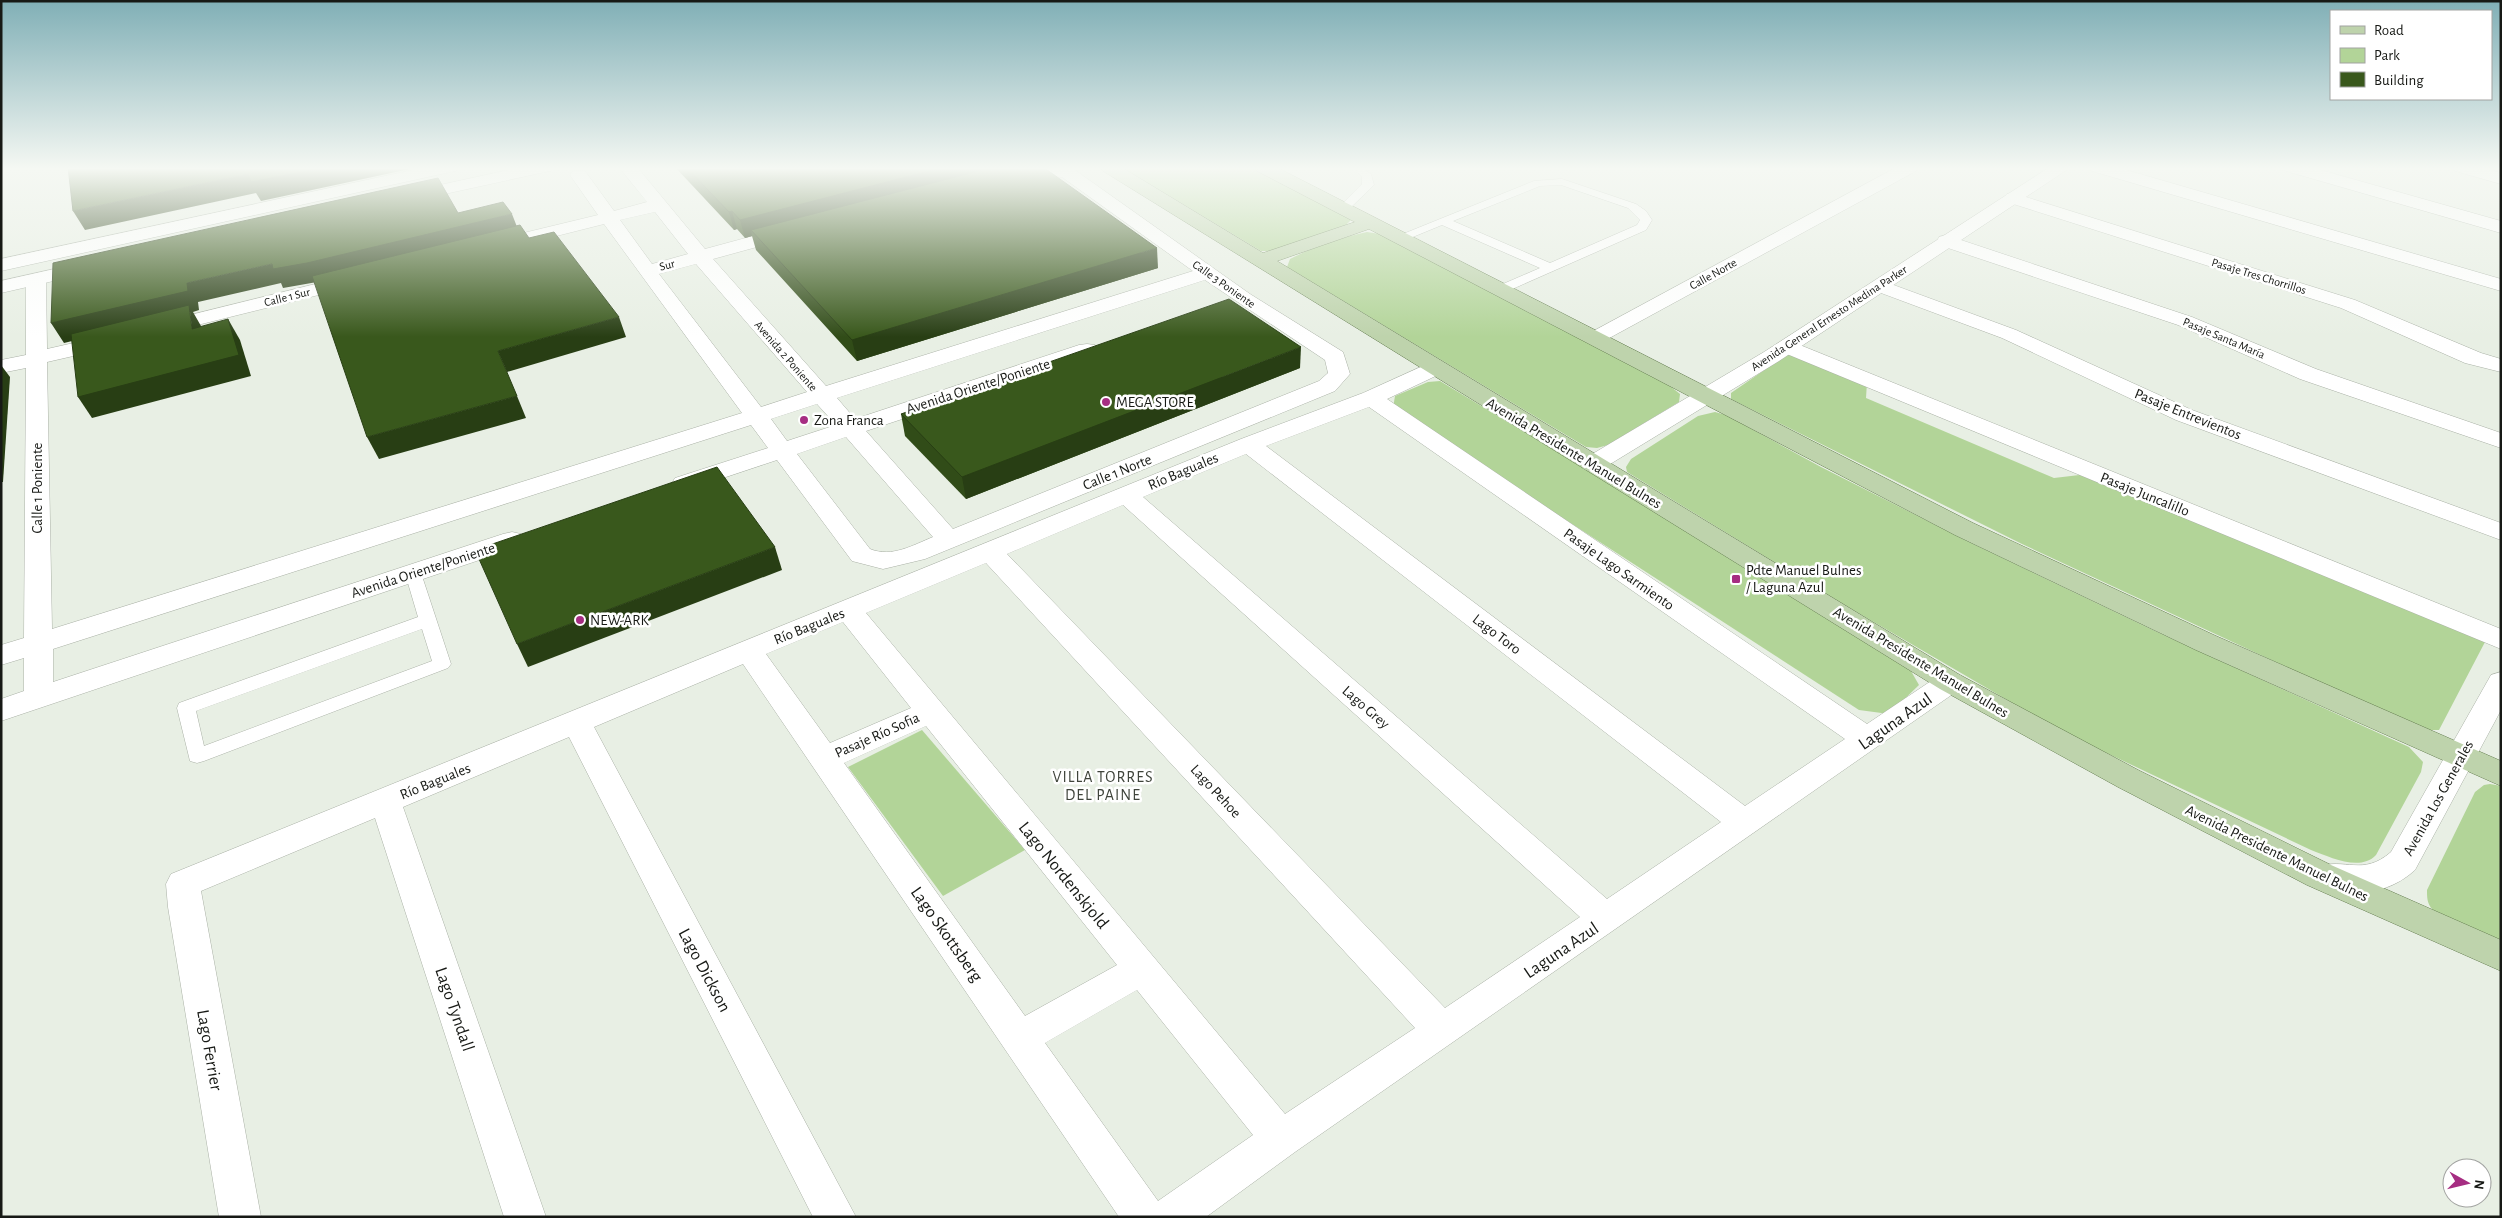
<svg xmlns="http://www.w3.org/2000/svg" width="2502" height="1218" viewBox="0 0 2502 1218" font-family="'Alegreya Sans',sans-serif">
  <rect width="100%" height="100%" fill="#e8efe4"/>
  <g fill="#b2d498">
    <path d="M1121,167H1256L1347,215L1351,220L1346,225L1273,251H1261Z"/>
    <path d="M1367,232L1380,234L1670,386L1680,394L1679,402L1608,445L1597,448L1586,447L1287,267L1290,259C1313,247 1342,237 1367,232Z"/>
    <path d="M1792,351L1867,382L1866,398L2054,478L2088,474L2485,642L2439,730H2422L2022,544L1731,399V393Z"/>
    <path d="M1440,381L1907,664L1919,685L1889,714L1859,710L1393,408L1395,396L1428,382Z"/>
    <path d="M1715,412L1726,415L1821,467L1969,542L2155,631L2409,747L2423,762L2421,772L2376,855C2360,872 2330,857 2311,850L2075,738L2033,715L1848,607L1627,472L1626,467L1631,459L1698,416Z"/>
    <path d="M922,730L1025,850L943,896L848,767Z"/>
    <path d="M2490,784L2501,786V940C2482,933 2446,923 2432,909C2427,903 2427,897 2427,890L2475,792L2484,785Z"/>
  </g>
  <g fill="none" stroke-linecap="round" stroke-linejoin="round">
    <defs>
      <g id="lane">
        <path d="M1361,168L1371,174L1374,185L1347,211H1339V207L1362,184V177L1356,171Z"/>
        <path d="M1562,179L1636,204L1646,211L1652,220L1646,230L1501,294L1496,293L1495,290L1496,287L1540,268L1442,225L1403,241L1399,242L1393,238L1534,181ZM1561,185L1628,208L1640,220L1637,225L1550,263L1453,221L1540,186Z"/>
        <path d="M413,568L419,569L421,573L451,664L448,668L204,761L197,763L190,761L177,708L179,703L418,617L405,573L407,569ZM422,629L432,661L204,746L196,711Z"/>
      </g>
      <g id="street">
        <path d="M619,167H637L705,249L790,226L797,228L799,232L797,236L713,259L826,386L1193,271L1062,177L1033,175L1011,179L1005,178L1002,174L1005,170L1022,167L1072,168L1250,294L1343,352L1350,374L1335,391L925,559L883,569L852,561L777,460L693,488L684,490L675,488L672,483L675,478L768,448L751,425L53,649V682L503,534L512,532L521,534L525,540L521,546L1,721V699L24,691V658L1,665V645L24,638L26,368L1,373V360L26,355V279L29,275H43L46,279L47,349L109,335L117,336L120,341L117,346L47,362L52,629L742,413L604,224L493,252L486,250L483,246L486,242L598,215L570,175L573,171H585L614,211L647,202ZM655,212L688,254L652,264L620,220ZM696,264L807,392L761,407L659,274ZM1205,280L1325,360L1328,373L1319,381L953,529L866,431L1095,355L1098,350L1095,345L1087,344L1079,345L855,419L837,398ZM817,404L836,425L787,441L771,419ZM846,437L933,537C913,545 892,558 870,549L797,454Z"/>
        <path d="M1897,167H1919L1916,171L1602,342L1595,344L1588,342L1584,338L1588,334Z"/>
        <path d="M2089,167H2116L2501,279V291L2092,171Z"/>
        <path d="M2283,167H2310L2501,221V233L2286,171Z"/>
        <path d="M2452,167H2479L2501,173V184L2455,171Z"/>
        <path d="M2013,193L2355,300L2481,353L2501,359V372L2465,363L2341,308L2007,202L2004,198L2007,194Z"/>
        <path d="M1946,235L2192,317L2316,369L2501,433V448L2300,379L2178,325L1939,245L1937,241L1939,237Z"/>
        <path d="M352,275L359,277L362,281L359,285L161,334L154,332L151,328L154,324Z"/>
        <path d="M1880,280L2016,330L2192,410L2501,523V540L2176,420L2002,338L1873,290L1870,286L1873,282Z"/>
        <path d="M1790,341L2501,629V649L1782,352L1779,347L1782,342Z"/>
        <path d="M1434,361L1442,363L1445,368L1442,373L1387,399L1867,724L1940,675L1950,672L1960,675L1965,682L1960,689L1295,1152L1206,1217H1119L743,664L594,727L856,1217H813L569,737L403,807L546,1217H504L375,818L201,891L261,1217H219L168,907L166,884L171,874L1241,439L1363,393ZM1369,407L1845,739L1745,806L1266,446ZM1246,454L1721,822L1607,899L1143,497ZM1123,505L1580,917L1445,1008L1007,554ZM986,563L1415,1028L1285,1114L866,613ZM843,622L911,708L830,743L766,654ZM926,726L1117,965L1025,1016L844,763ZM1137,990L1253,1135L1158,1201L1045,1043Z"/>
      </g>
      <g id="secondary">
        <path d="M427,167H459L456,171L450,172L1,271V259Z"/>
        <path d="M522,167H554L551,171L545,172L408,202L402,201L399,197L402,193L408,192Z"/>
        <path d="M2050,167H2071L1779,361L1602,469L1593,471L1584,469L1581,464L1584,459L1764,352Z"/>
        <path d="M90,261L97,263L100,267L97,271L1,293V281Z"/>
        <path d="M2501,672V710L2415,870C2388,895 2350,898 2316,887L2311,877L2316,867C2346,857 2362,877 2391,852L2491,675Z"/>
      </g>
      <path id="primary" d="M1100,167H1121L1263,253L1355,222L1257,171L1254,167H1276L1973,523L2216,636L2501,761V786L2196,650L1955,535L1369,229L1277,261L1960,675L2140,771L2331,865L2501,940V971L2307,885L2118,787L1940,689L1103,171Z"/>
    </defs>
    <use href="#lane" stroke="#aab1a6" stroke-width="1"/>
    <use href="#street" stroke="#aab1a6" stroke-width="1"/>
    <use href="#secondary" stroke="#aab1a6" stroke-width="1"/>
    <use href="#primary" stroke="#677f53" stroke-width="1"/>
    <use href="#lane" fill="#fff" fill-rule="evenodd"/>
    <use href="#street" fill="#fff" fill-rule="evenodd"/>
    <use href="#secondary" fill="#fff" fill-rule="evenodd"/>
    <use href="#primary" fill="#bed3ac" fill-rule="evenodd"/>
  </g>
  <g fill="#314c18">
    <path d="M675,167H1043L1158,268L857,361L756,250L752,236L745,238L737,229L734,230Z"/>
    <path d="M1300,368L966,499L905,436L901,414Z"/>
  </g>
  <g fill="#283e14">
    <path d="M326,167H419L261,201L256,193L85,230L73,211L248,174Z"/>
    <path d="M945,167H1012L751,230L752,236L745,238L740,220Z"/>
    <path d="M732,211L737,229L734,230L729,212Z"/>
    <path d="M512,214L519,232L317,282L283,288L281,283L198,302L199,310L193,312L201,326L204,349L192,329L190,312L64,343L51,323L187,283L272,264Z"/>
    <path d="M1157,248L1158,268L857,361L852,340Z"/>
    <path d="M619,317L626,337L507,372L498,351Z"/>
    <path d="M228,319L240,340L251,376L92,418L78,397Z"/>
    <path d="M1301,347L1300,368L966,499L962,477Z"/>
    <path d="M1,365L10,377L3,482H1Z"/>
    <path d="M517,396L526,418L379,459L367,437Z"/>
    <path d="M775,547L782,570L528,667L517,644Z"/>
  </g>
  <g fill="#39581c" stroke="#283e14">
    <path d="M68,167H326L251,182L248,174L73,211Z"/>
    <path d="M686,167H945L740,220L732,211L729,212Z"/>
    <path d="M994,167H1043L1157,248L852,340L751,230Z"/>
    <path d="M438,178L458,213L503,202L512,214L307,263L273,269L272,264L187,283L188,291L51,323L53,263Z"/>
    <path d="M520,225L529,238L554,232L619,317L498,351L517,396L367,437L312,276Z"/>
    <path d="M1229,299L1301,347L962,477L901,414Z"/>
    <path d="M189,305L192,329L228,319L239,355L78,397L71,334Z"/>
    <path d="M717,467L775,547L517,644L475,550Z"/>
  </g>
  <linearGradient id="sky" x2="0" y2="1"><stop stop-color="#80afb6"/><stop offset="0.5" stop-color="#f5f8f3"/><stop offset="1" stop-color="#f5f8f3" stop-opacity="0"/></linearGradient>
  <rect width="2502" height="337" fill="url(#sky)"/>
  <g fill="#a62d82" stroke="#fff" stroke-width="2">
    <circle cx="1106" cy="402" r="5"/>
    <circle cx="804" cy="420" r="5"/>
    <rect x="1731" y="574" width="10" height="10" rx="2.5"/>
    <circle cx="580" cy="620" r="5"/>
  </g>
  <g text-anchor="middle" stroke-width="5" stroke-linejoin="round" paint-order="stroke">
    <g font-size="12" fill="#171915" stroke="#fff">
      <text transform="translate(667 265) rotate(-15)" y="4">Sur</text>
      <text transform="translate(1713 274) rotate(-29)" y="4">Calle Norte</text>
      <text transform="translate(2259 276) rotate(17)" y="4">Pasaje Tres Chorrillos</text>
      <text transform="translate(1224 284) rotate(35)" y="4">Calle 3 Poniente</text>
      <text transform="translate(287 297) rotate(-14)" y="4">Calle 1 Sur</text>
      <text transform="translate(1829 318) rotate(-33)" y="4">Avenida General Ernesto Medina Parker</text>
      <text transform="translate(2224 338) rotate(23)" y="4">Pasaje Santa María</text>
      <text transform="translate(786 356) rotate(49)" y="4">Avenida 2 Poniente</text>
    </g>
    <g font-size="15" fill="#171915" stroke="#fff">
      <text transform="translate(978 386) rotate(-18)" y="5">Avenida Oriente/Poniente</text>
      <text transform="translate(2188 414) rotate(22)" y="5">Pasaje Entrevientos</text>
      <text transform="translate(1574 453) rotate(31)" y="5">Avenida Presidente Manuel Bulnes</text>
      <text transform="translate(1183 471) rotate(-23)" y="5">Río Baguales</text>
      <text transform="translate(1117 472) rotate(-22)" y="5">Calle 1 Norte</text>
      <text transform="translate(37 488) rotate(-90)" y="5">Calle 1 Poniente</text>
      <text transform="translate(2145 494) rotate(22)" y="5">Pasaje Juncalillo</text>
      <text transform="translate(1619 569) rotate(35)" y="5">Pasaje Lago Sarmiento</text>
      <text transform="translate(423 570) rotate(-18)" y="5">Avenida Oriente/Poniente</text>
      <text transform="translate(809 626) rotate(-22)" y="5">Río Baguales</text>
      <text transform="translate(1497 634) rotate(37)" y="5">Lago Toro</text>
      <text transform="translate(1921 662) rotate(31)" y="5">Avenida Presidente Manuel Bulnes</text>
      <text transform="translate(1366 707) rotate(41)" y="5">Lago Grey</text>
      <text transform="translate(877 735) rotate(-24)" y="5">Pasaje Río Sofia</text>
      <text transform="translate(435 781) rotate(-22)" y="5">Río Baguales</text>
      <text transform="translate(1216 791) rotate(47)" y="5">Lago Pehoe</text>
      <text transform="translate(2438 798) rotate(-61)" y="5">Avenida Los Generales</text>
      <text transform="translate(2277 853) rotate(26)" y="5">Avenida Presidente Manuel Bulnes</text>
    </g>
    <g font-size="15" fill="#171915" stroke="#fff" text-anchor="start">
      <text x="1116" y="407">MEGA STORE</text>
      <text x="814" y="425">Zona Franca</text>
      <text x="1746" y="575">Pdte Manuel Bulnes<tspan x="1746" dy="17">/ Laguna Azul</tspan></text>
      <text x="590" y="625">NEW-ARK</text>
    </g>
    <g font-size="16" letter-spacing="1" fill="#3f443b" stroke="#fff">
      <text x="1103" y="782">VILLA TORRES<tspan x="1103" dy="18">DEL PAINE</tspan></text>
    </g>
    <g font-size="18" fill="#171915" stroke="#fff">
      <text transform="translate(1895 721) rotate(-35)" y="6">Laguna Azul</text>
      <text transform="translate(1064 875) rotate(51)" y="6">Lago Nordenskjold</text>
      <text transform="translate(947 934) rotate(55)" y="6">Lago Skottsberg</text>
      <text transform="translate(1561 950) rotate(-34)" y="6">Laguna Azul</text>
      <text transform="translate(705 970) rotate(62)" y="6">Lago Dickson</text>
      <text transform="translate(455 1009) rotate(71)" y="6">Lago Tyndall</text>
      <text transform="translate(210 1050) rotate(80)" y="6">Lago Ferrier</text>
    </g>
  </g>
  <rect width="2502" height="1218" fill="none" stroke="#171915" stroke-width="5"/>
  <rect x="2330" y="10" width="162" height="90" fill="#ffffff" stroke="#a2a3a1"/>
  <rect x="2340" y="26" width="25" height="8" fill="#bed3ac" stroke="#a2a3a1"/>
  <text x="2374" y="35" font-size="15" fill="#171915">Road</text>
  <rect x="2340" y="48" width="25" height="15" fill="#b2d498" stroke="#a2a3a1"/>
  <text x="2374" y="60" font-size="15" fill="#171915">Park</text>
  <rect x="2340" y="72" width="25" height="15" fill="#39581c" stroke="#a2a3a1"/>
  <text x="2374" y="85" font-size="15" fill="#171915">Building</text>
  <g transform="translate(2467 1183) rotate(98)"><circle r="24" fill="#ffffff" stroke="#a2a3a1"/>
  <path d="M0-4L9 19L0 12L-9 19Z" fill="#a62d82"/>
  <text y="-8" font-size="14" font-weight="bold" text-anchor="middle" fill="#171915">N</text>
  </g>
</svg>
